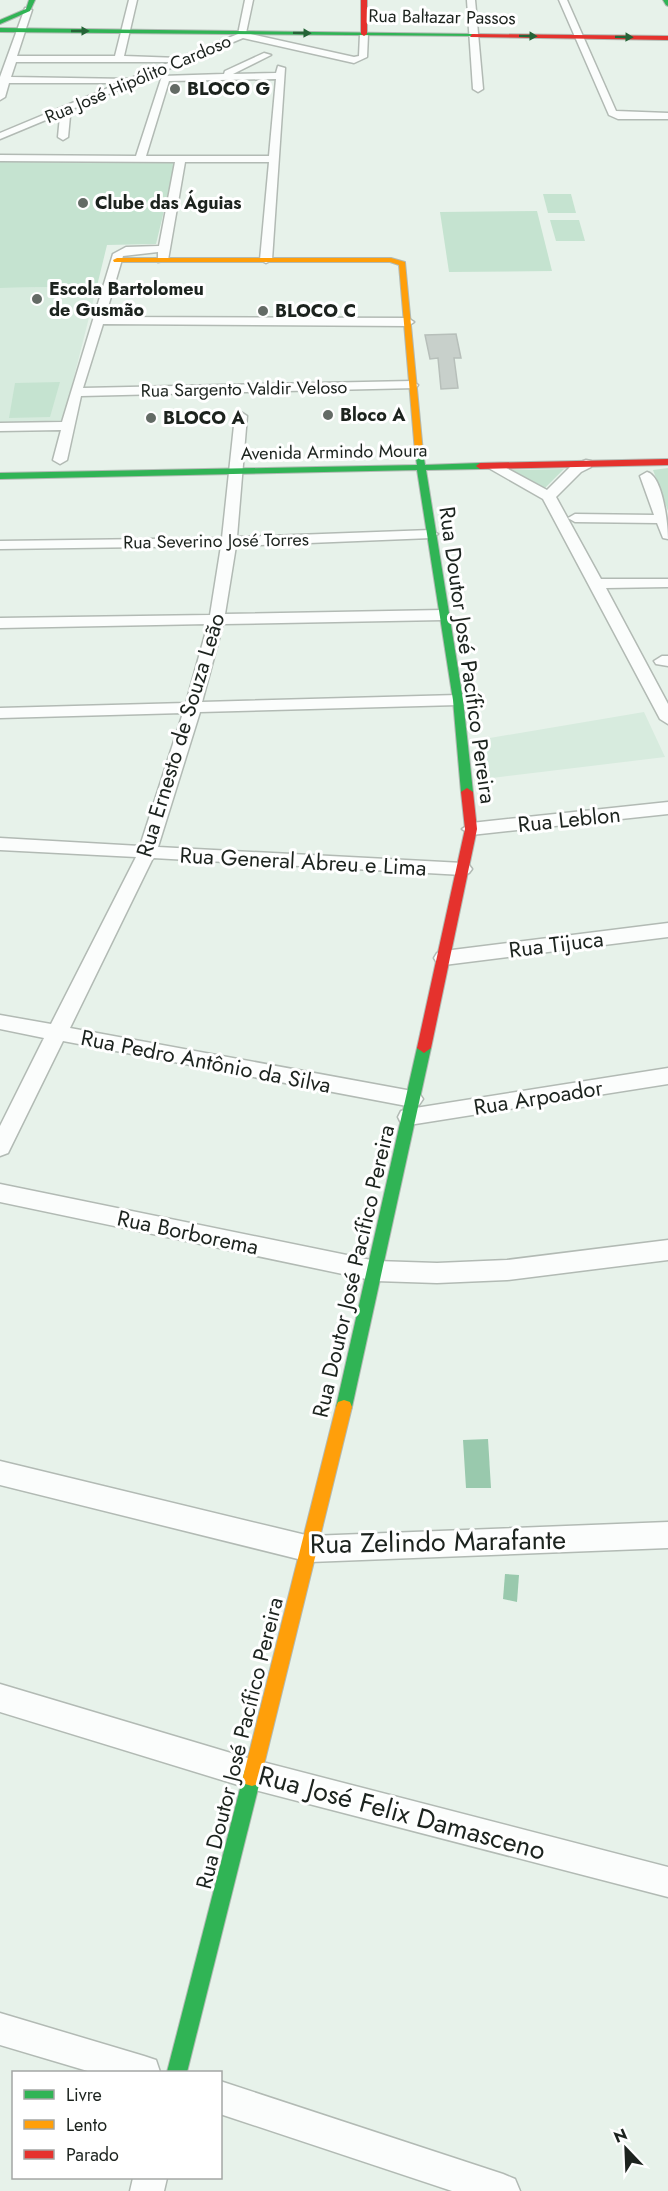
<svg xmlns="http://www.w3.org/2000/svg" width="668" height="2191" viewBox="0 0 668 2191" font-family="Jost,sans-serif">
  <rect width="100%" height="100%" fill="#e7f2ea"/>
  <g fill="#d7ebde">
    <path d="M97,286L62,424L0,426V288Z"/>
    <path d="M644,712L665,757L484,779V739Z"/>
  </g>
  <g fill="#c5e3d0">
    <path d="M0,161H176L156,244L107,245L97,286L0,288Z"/>
    <path d="M543,194H571L576,213H548Z"/>
    <path d="M537,211L552,271L449,272L440,212Z"/>
    <path d="M550,220H579L585,241H556Z"/>
    <path d="M60,382L50,417L9,418L15,383Z"/>
    <path d="M668,468V511L653,470Z"/>
    <path d="M564,469L544,489L511,470Z"/>
  </g>
  <g fill="#99c9ad">
    <path d="M488,1439L491,1488H466L463,1440Z"/>
    <path d="M505,1574L519,1575L517,1602L503,1599Z"/>
  </g>
  <path fill="#c8d0cb" stroke="#b7bfba" stroke-width="1.5" d="M456,334L461,358H454L458,388L441,389L438,358L430,359L425,335Z"/>
  <g fill="none" stroke-linecap="round" stroke-linejoin="round">
    <defs>
      <g id="street">
        <path d="M129,0H137L124,56L179,58L238,34L245,0H253L246,33L354,57L359,56L360,34L364,31L368,34L367,57L354,63L243,38L0,139V133L120,83H9L5,97L0,100V77L25,8L32,10L17,56H115ZM16,62H171L129,79L11,77Z"/>
        <path d="M467,0H475L483,89L478,92L473,89Z"/>
        <path d="M559,0H567L616,111L668,113V119H618L609,115Z"/>
        <path d="M264,53L271,55L233,74L276,73L278,66L285,68L272,260L266,263L260,260L269,162H185L168,260L158,262V252L123,256L105,317L408,318L414,322L408,326L103,324L83,388L412,381L418,385L416,388L81,396L67,460L60,464L53,460L61,430L0,431V423L62,422L113,254L126,247L159,246L175,162L0,161V155L136,156L162,76L224,74L225,71ZM276,79L269,156H146L169,81Z"/>
        <path d="M65,113L70,116L68,137L63,140L58,137L60,116Z"/>
        <path d="M241,412L247,416L237,537L431,530L438,534L431,538L236,546L225,614L443,610L451,615L443,620L223,624L202,702L458,695L466,700L458,705L200,712L158,847L463,863L469,865L472,869L469,873L463,875L153,858L70,1028L412,1091L419,1093L423,1099L419,1105L412,1107L63,1041L8,1153L0,1156V1126L44,1038L0,1029V1015L51,1024L136,857L0,850V838L140,846L183,713L0,718V708L186,703L208,624L0,628V618L210,615L221,546L0,549V541L222,538L235,416Z"/>
        <path d="M586,460L591,461V467L581,472L556,497L601,579H668V587L606,588L668,704V724L660,719L543,499L487,467L489,464H499L547,490L571,466Z"/>
        <path d="M647,472C663,476 668,525 668,539L663,538L657,523L575,522L568,518L575,514L654,515L640,476Z"/>
        <path d="M662,656H668V666L656,664L654,661Z"/>
        <path d="M668,802V814L471,835L462,829L471,823Z"/>
        <path d="M668,923V937L444,965L437,963L434,958L437,953L444,951Z"/>
        <path d="M668,1068V1084L409,1125L401,1123L398,1117L401,1111L409,1109Z"/>
        <path d="M0,1184L376,1261L437,1263L507,1260L668,1240V1260L507,1280L437,1283L376,1281L0,1202Z"/>
        <path d="M0,1461L310,1536L668,1522V1548L310,1562L0,1485Z"/>
        <path d="M0,1684L251,1759L668,1867V1897L251,1789L0,1712Z"/>
        <path d="M0,2013L144,2056L156,2060L160,2072H91L0,2045Z"/>
        <path d="M220,2081L503,2174L515,2179L520,2191H452L220,2114Z"/>
        <path d="M133,2178H167L164,2191H130Z"/>
      </g>
      <g id="fast">
        <path d="M29,0H35L30,11L0,24V20L26,9Z"/>
        <path d="M663,0H668V6L666,5Z"/>
        <path d="M0,28L472,34L475,36L0,32Z"/>
        <path d="M419,449L423,452L425,465L480,463L484,466L480,469L426,470L463,700L473,792L467,796L461,792L453,700L417,470L0,479V473L417,465L415,452Z"/>
        <path d="M424,1043L431,1048L352,1407L350,1412L344,1414L338,1412L336,1407L417,1048Z"/>
        <path d="M252,1768L259,1770L261,1777L187,2072H167L243,1777L245,1770Z"/>
      </g>
      <g id="slow">
        <path d="M117,258H391L405,262L423,452L419,455L415,452L399,265L390,262H114L113,260Z"/>
        <path d="M344,1400L350,1402L352,1407L261,1777L259,1784L252,1786L245,1784L243,1777L336,1407L338,1402Z"/>
      </g>
      <g id="jam">
        <path d="M361,0H367V34L364,36L361,34Z"/>
        <path d="M472,34L668,36V40L470,37Z"/>
        <path d="M668,459V465L480,469L476,466L480,463Z"/>
        <path d="M467,788L473,792L477,829L431,1048L424,1053L417,1048L465,829L461,792Z"/>
      </g>
    </defs>
    <use href="#street" stroke="#b2bab4" stroke-width="3"/>
    <use href="#fast" stroke="#b2bab4" stroke-width="2"/>
    <use href="#slow" stroke="#b2bab4" stroke-width="2"/>
    <use href="#jam" stroke="#b2bab4" stroke-width="2"/>
    <use href="#street" fill="#fbfdfc" fill-rule="evenodd"/>
    <use href="#fast" fill="#30b455" fill-rule="evenodd"/>
    <use href="#slow" fill="#ff9f0a" fill-rule="evenodd"/>
    <use href="#jam" fill="#e5322d" fill-rule="evenodd"/>
  </g>
  <defs><path id="oneway-solid" d="M-6-.8H1V-3.2L6.5 0L1 3.2V.8H-6Z" transform="scale(1.5)"/></defs>
  <g fill="#256437">
    <use href="#oneway-solid" transform="translate(80 31)"/>
    <use href="#oneway-solid" transform="translate(302 33) rotate(1)"/>
    <use href="#oneway-solid" transform="translate(528 36) rotate(1)"/>
    <use href="#oneway-solid" transform="translate(624 37) rotate(1)"/>
  </g>
  <g fill="#636b65" stroke="#fff" stroke-width="2">
    <circle cx="175" cy="89" r="6"/>
    <circle cx="83" cy="203" r="6"/>
    <circle cx="37" cy="299" r="6"/>
    <circle cx="263" cy="311" r="6"/>
    <circle cx="328" cy="415" r="6"/>
    <circle cx="151" cy="418" r="6"/>
  </g>
  <g text-anchor="middle" stroke-width="6" stroke-linejoin="round" paint-order="stroke">
    <g font-size="18" fill="#1c231e" stroke="#fff">
      <text transform="translate(442 17) rotate(1)" y="6">Rua Baltazar Passos</text>
      <text transform="translate(138 79) rotate(-23)" y="6">Rua José Hipólito Cardoso</text>
      <text transform="translate(244 389) rotate(-1)" y="6">Rua Sargento Valdir Veloso</text>
      <text transform="translate(334 452) rotate(-1)" y="6">Avenida Armindo Moura</text>
      <text transform="translate(216 541) rotate(-1)" y="6">Rua Severino José Torres</text>
    </g>
    <g font-size="18" font-weight="bold" fill="#1c231e" stroke="#fff" text-anchor="start">
      <text x="187" y="95">BLOCO G</text>
      <text x="95" y="209">Clube das Águias</text>
      <text x="49" y="295">Escola Bartolomeu<tspan x="49" dy="21">de Gusmão</tspan></text>
      <text x="275" y="317">BLOCO C</text>
      <text x="340" y="421">Bloco A</text>
      <text x="163" y="424">BLOCO A</text>
    </g>
    <g font-size="22" fill="#1c231e" stroke="#fff">
      <text transform="translate(468 655) rotate(82)" y="8">Rua Doutor José Pacífico Pereira</text>
      <text transform="translate(180 735) rotate(-73)" y="8">Rua Ernesto de Souza Leão</text>
      <text transform="translate(569 819) rotate(-6)" y="8">Rua Leblon</text>
      <text transform="translate(303 861) rotate(3)" y="8">Rua General Abreu e Lima</text>
      <text transform="translate(556 944) rotate(-7)" y="8">Rua Tijuca</text>
      <text transform="translate(206 1061) rotate(11)" y="8">Rua Pedro Antônio da Silva</text>
      <text transform="translate(538 1097) rotate(-9)" y="8">Rua Arpoador</text>
      <text transform="translate(188 1232) rotate(12)" y="8">Rua Borborema</text>
      <text transform="translate(353 1271) rotate(-77)" y="8">Rua Doutor José Pacífico Pereira</text>
      <text transform="translate(239 1743) rotate(-76)" y="8">Rua Doutor José Pacífico Pereira</text>
    </g>
    <g font-size="27" fill="#1c231e" stroke="#fff">
      <text transform="translate(438 1542) rotate(-1)" y="9">Rua Zelindo Marafante</text>
      <text transform="translate(402 1813) rotate(15)" y="9">Rua José Felix Damasceno</text>
    </g>
  </g>
  <rect x="12" y="2071" width="210" height="108" fill="#ffffff" stroke="#a4a7a5" stroke-width="1.5"/>
  <rect x="24" y="2090" width="30" height="9" fill="#30b455" stroke="#a4a7a5" stroke-width="1.5"/>
  <text x="66" y="2101" font-size="18" fill="#1c231e">Livre</text>
  <rect x="24" y="2120" width="30" height="9" fill="#ff9f0a" stroke="#a4a7a5" stroke-width="1.5"/>
  <text x="66" y="2131" font-size="18" fill="#1c231e">Lento</text>
  <rect x="24" y="2150" width="30" height="9" fill="#e5322d" stroke="#a4a7a5" stroke-width="1.5"/>
  <text x="66" y="2161" font-size="18" fill="#1c231e">Parado</text>
  <g transform="translate(626 2149) rotate(337)" stroke="#ffffff" stroke-width="4.5" paint-order="stroke">
  <path d="M0-4.5L10 22L0 15L-10 22Z" fill="#1c231e"/>
  <text y="-9" font-size="16" font-weight="bold" text-anchor="middle" fill="#1c231e">N</text>
  </g>
</svg>
